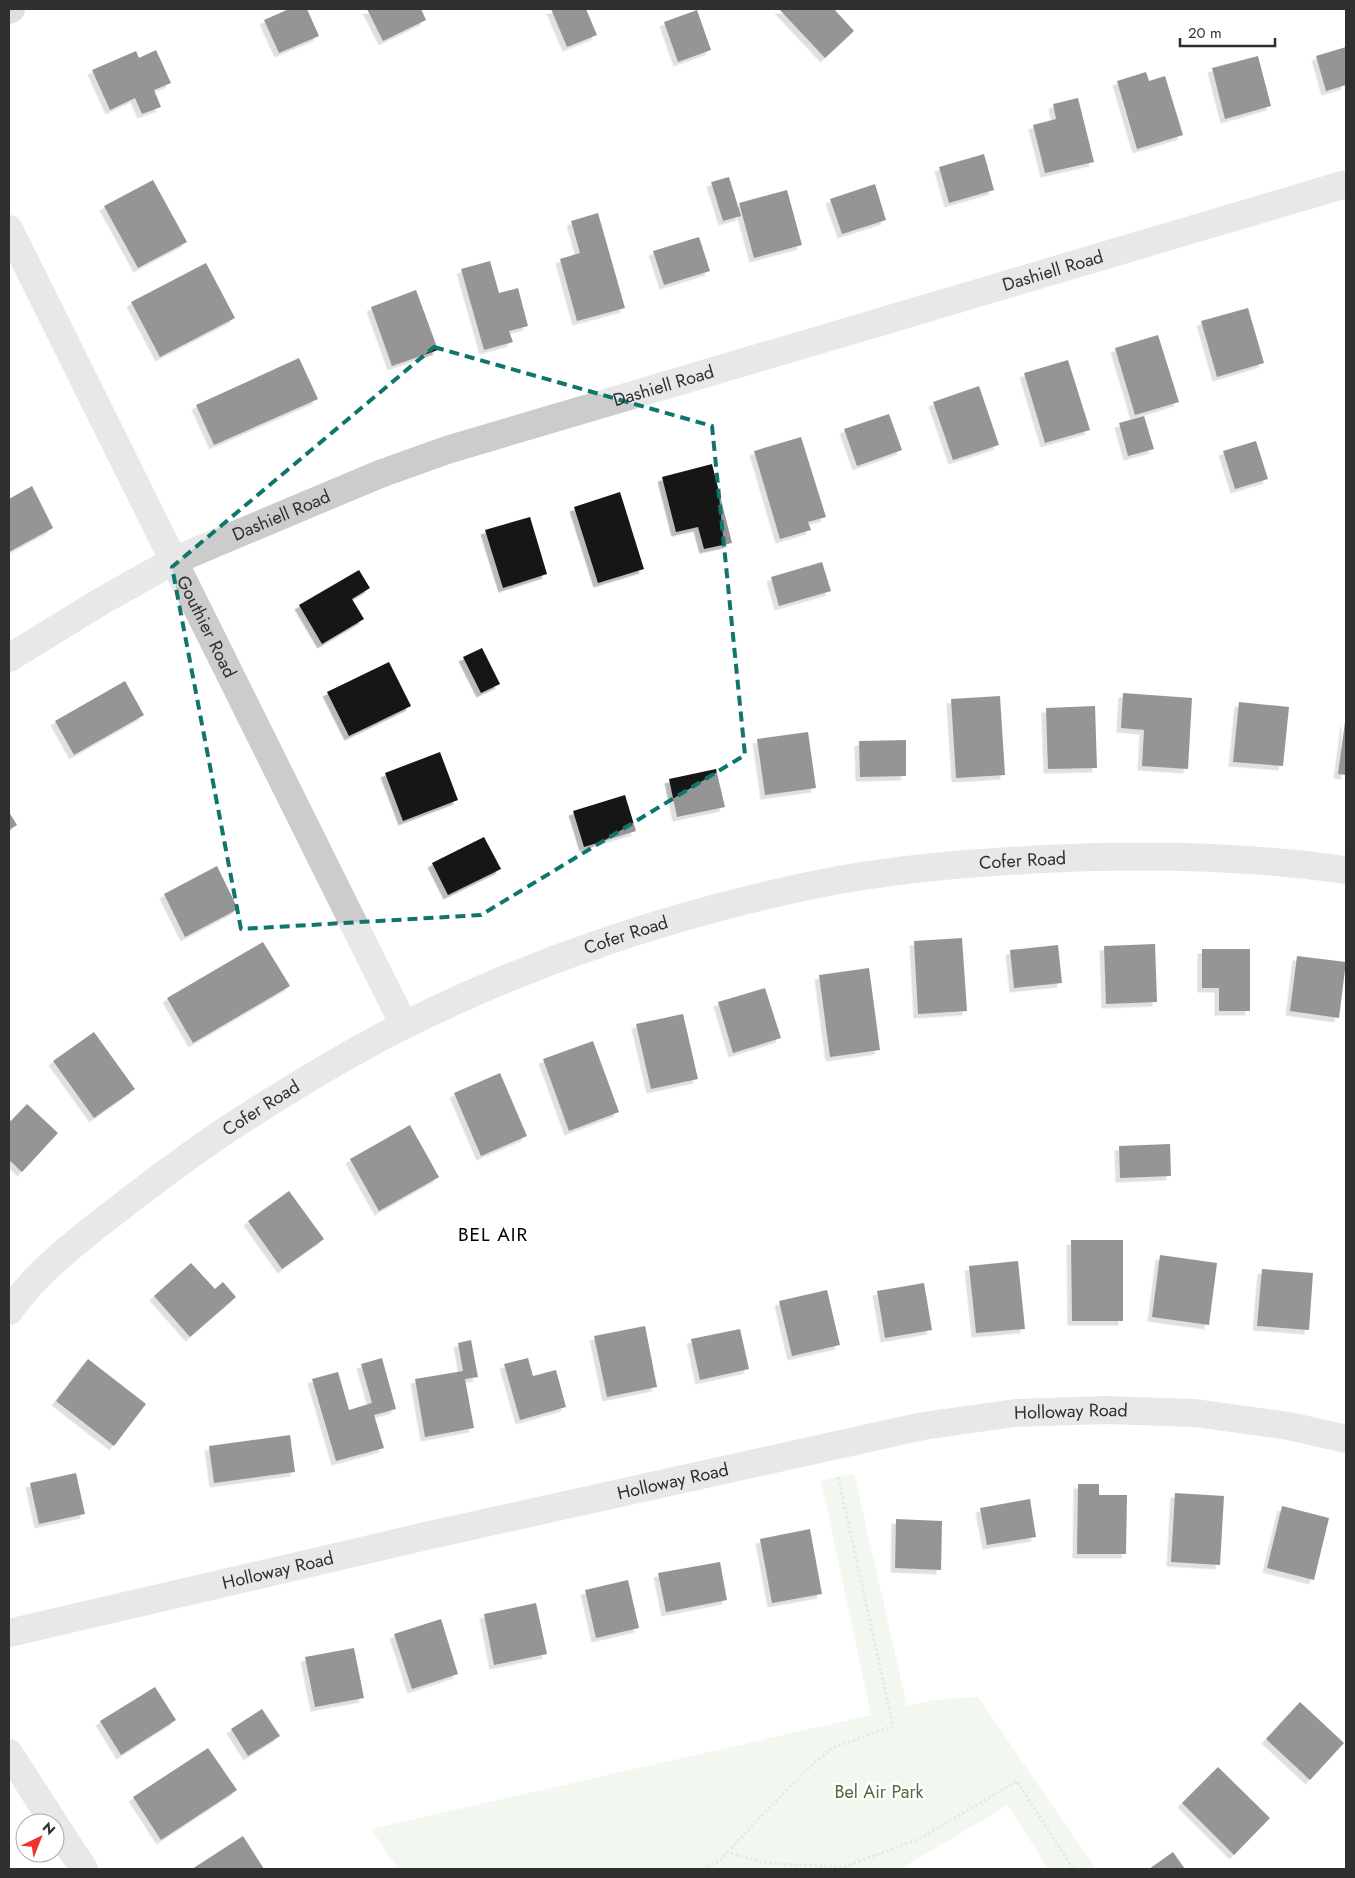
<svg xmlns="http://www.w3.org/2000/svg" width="1355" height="1878" viewBox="0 0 1355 1878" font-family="Jost,sans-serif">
  <defs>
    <filter id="shadow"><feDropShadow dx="-4.5" dy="4.5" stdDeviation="0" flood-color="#0004"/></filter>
  </defs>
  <rect width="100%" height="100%" fill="#fff"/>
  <path fill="#e3eddc" d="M854,1473L907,1706L934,1700L978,1697L1096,1869H1048L1008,1805L900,1869H398L371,1829L871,1715L821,1481Z"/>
  <g fill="#161616" filter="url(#shadow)">
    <path d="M289,9H307L319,36L279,53L264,20Z"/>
    <path d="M367,9H421L426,20L383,41Z"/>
    <path d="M551,9H586L597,35L567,47Z"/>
    <path d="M779,9H834L854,31L825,58Z"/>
    <path d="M697,10L711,50L678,62L664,22Z"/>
    <path d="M1346,47V85L1326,91L1316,56Z"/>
    <path d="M156,50L171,83L154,90L161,107L142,114L135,98L110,110L92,70L136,51L139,58Z"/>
    <path d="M1258,56L1271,106L1225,119L1212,68Z"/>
    <path d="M1146,72L1149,81L1165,76L1183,135L1137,149L1117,81Z"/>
    <path d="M1078,98L1094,162L1045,173L1033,125L1056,119L1053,104Z"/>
    <path d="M984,154L994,190L949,203L939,167Z"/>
    <path d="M729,177L741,216L723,221L711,182Z"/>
    <path d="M153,180L187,242L138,268L104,206Z"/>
    <path d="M875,184L886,220L842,234L830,199Z"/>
    <path d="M787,190L802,245L754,258L739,203Z"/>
    <path d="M598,213L625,308L577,321L560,259L580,253L571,221Z"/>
    <path d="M699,237L710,271L664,285L653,251Z"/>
    <path d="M490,261L499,293L518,288L528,326L509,331L513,342L484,350L461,269Z"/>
    <path d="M206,263L235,318L160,357L131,302Z"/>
    <path d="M416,290L438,350L392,366L371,307Z"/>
    <path d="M1248,308L1264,363L1217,377L1201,321Z"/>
    <path d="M1158,335L1179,402L1135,415L1115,348Z"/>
    <path d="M299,358L318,399L214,445L196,405Z"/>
    <path d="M1068,360L1090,430L1045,443L1024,373Z"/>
    <path d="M979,386L999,445L953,460L933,402Z"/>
    <path d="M889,414L902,450L857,466L844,429Z"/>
    <path d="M1144,416L1154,449L1128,456L1119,423Z"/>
    <path d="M801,437L826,517L808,522L811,530L780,539L754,451Z"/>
    <path d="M1256,441L1268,479L1235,489L1223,451Z"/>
    <path d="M712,464L732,543L704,549L698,527L676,532L662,477Z"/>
    <path d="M32,486L53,528L9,552V499Z"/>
    <path d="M620,492L644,569L598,583L574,507Z"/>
    <path d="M530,517L547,574L503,588L485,530Z"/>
    <path d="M822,562L831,591L779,606L771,577Z"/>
    <path d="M359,570L370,588L352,599L364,619L322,644L299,605Z"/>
    <path d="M482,648L500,684L481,693L463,657Z"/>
    <path d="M389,662L411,706L349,736L327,692Z"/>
    <path d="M125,681L144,715L74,755L55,721Z"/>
    <path d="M1123,693L1192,698L1188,769L1142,766L1144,730L1121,728Z"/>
    <path d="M1000,696L1005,775L956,778L951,699Z"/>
    <path d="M1239,702L1289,707L1283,766L1233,762Z"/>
    <path d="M1095,706L1097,768L1048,769L1046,708Z"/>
    <path d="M1345,722H1346V775L1338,774Z"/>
    <path d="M808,732L816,788L765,795L757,739Z"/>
    <path d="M906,740V776L860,777L859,741Z"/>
    <path d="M440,752L458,800L403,821L385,773Z"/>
    <path d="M716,769L725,807L677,817L669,779Z"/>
    <path d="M625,795L636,831L584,847L573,811Z"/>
    <path d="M9,812L17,825L9,830Z"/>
    <path d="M484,837L501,869L448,895L432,863Z"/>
    <path d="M217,866L238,909L185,937L164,894Z"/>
    <path d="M962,938L967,1011L918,1014L914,941Z"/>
    <path d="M263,942L290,986L193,1043L167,998Z"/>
    <path d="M1155,944L1157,1002L1106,1004L1104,946Z"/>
    <path d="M1058,945L1062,983L1014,988L1010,950Z"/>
    <path d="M1202,949H1250V1011H1219V988H1202Z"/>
    <path d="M1297,956L1346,962L1339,1018L1290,1011Z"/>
    <path d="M869,968L880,1050L830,1057L819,975Z"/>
    <path d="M765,988L781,1038L733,1053L718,1002Z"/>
    <path d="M683,1014L698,1079L651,1089L636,1024Z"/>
    <path d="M94,1032L135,1089L94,1118L53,1061Z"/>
    <path d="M593,1041L619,1112L569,1131L543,1059Z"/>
    <path d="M500,1073L527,1136L481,1156L454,1093Z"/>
    <path d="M27,1104L58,1133L22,1172L9,1160V1119L11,1121Z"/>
    <path d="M410,1125L439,1177L379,1211L350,1159Z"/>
    <path d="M1170,1144L1171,1176L1120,1178L1119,1146Z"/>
    <path d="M289,1191L324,1239L282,1269L248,1221Z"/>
    <path d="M1071,1240H1123V1321H1072Z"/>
    <path d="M1160,1255L1217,1263L1209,1325L1152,1317Z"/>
    <path d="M1018,1261L1025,1329L976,1333L969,1266Z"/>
    <path d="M191,1263L215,1289L223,1282L236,1297L190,1337L154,1296Z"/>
    <path d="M1262,1269L1313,1273L1309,1330L1257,1326Z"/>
    <path d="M924,1283L932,1330L885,1338L877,1291Z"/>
    <path d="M827,1290L840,1345L792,1356L779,1301Z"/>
    <path d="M645,1326L657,1387L607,1397L594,1336Z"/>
    <path d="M740,1329L749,1369L700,1380L691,1339Z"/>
    <path d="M471,1340L478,1377L465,1379L474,1428L425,1437L415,1379L463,1371L458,1343Z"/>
    <path d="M382,1358L396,1409L374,1415L384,1448L336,1461L312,1379L338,1372L349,1410L372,1403L361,1364Z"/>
    <path d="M528,1358L533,1376L556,1370L566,1407L520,1420L504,1364Z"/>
    <path d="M88,1359L146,1404L114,1446L56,1401Z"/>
    <path d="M290,1435L295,1472L214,1483L209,1446Z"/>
    <path d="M76,1473L85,1514L39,1524L30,1483Z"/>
    <path d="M1078,1484H1099V1495H1127L1126,1554H1077Z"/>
    <path d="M1175,1493L1224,1496L1220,1565L1171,1562Z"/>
    <path d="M1030,1499L1036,1537L987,1545L980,1508Z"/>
    <path d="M1282,1506L1329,1518L1314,1580L1267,1568Z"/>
    <path d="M896,1519L942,1521L941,1570L895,1568Z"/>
    <path d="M810,1529L822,1594L772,1603L760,1539Z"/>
    <path d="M720,1562L727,1600L666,1612L658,1573Z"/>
    <path d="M628,1580L639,1628L596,1638L585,1590Z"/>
    <path d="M536,1603L547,1654L494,1665L484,1614Z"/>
    <path d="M441,1619L458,1674L412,1689L394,1634Z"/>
    <path d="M354,1648L364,1698L315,1707L305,1657Z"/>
    <path d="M155,1687L176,1720L121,1755L100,1721Z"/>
    <path d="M1300,1702L1344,1743L1310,1780L1266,1739Z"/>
    <path d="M262,1709L280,1736L248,1756L231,1729Z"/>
    <path d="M208,1748L237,1790L161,1840L133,1797Z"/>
    <path d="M1218,1767L1270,1818L1234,1855L1182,1803Z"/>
    <path d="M243,1836L264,1869H192Z"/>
    <path d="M1173,1852L1185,1869H1149Z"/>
  </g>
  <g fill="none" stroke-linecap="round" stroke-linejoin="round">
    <g stroke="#ccc" stroke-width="3" stroke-dasharray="2.5 2.5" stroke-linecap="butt">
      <path d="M727,1852L806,1770L832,1748L893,1726L838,1476"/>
      <path d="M702,1869L721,1860L727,1852L764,1863L844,1867L921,1838L1017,1781L1073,1869"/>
    </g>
    <g stroke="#ccc" stroke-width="28">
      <path id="s1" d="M9,229L404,1025"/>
      <path id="s2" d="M9,658L100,602L173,561L380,474L447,450L1346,184"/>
      <path id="s3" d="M9,1311C39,1269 81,1238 121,1207C156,1180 191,1153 228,1129C285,1092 344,1055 405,1025C532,961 674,914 813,885C890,869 968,863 1046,859C1146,854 1247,856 1346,870"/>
      <path id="s4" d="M9,1633L426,1536L923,1426L1015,1413L1107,1410L1195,1413L1289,1426L1346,1439"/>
      <path d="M9,1753L54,1823"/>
      <path d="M55,1825L84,1869"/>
    </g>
    <path stroke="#b9b9b9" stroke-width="28" d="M9,10L11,9"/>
  </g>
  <path d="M0 0H1355V1878H0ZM434,347L712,426L745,755L481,915L241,929L172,567Z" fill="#fff" fill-opacity=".55" fill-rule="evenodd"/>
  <path fill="none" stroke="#0f766e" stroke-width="4" stroke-dasharray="10 6" stroke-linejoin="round" d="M434,347L712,426L745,755L481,915L241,929L172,567Z"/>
  <g text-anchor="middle" stroke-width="5" stroke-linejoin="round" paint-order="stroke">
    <g font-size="18" fill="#2f2f2f" stroke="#fff">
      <text dy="6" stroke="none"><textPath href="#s2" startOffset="1118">Dashiell Road</textPath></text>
      <text dy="6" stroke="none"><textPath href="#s2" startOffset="712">Dashiell Road</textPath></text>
      <text dy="6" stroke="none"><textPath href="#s2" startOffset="308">Dashiell Road</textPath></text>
      <text dy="6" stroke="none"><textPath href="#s1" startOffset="444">Gouthier Road</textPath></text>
      <text dy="6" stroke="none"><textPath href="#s3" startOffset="1135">Cofer Road</textPath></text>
      <text dy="6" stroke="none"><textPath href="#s3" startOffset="730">Cofer Road</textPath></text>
      <text dy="6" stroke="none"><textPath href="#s3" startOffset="325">Cofer Road</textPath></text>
      <text dy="6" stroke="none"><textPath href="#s4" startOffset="1086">Holloway Road</textPath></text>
      <text dy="6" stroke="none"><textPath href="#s4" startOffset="681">Holloway Road</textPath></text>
      <text dy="6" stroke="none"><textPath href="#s4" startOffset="276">Holloway Road</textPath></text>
    </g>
    <g font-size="18" fill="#4c6c3b" stroke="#fff">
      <text x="879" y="1798">Bel Air Park</text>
    </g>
    <g font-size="19" letter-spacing="1" fill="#000" stroke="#fff">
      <text x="493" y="1241">BEL AIR</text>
    </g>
  </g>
  <rect width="1355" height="1878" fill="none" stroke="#2f2f2f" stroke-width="20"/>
  <g transform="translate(40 1838) rotate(43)"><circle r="24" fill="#ffffff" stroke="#acacac"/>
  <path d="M0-4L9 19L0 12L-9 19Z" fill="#ea352d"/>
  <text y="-8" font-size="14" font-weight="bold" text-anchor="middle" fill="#2f2f2f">N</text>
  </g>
  <path d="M1180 38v8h95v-8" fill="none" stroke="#2f2f2f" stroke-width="2.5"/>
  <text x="1188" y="38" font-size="15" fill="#2f2f2f" stroke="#ffffff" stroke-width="4" paint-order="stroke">20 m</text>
</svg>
